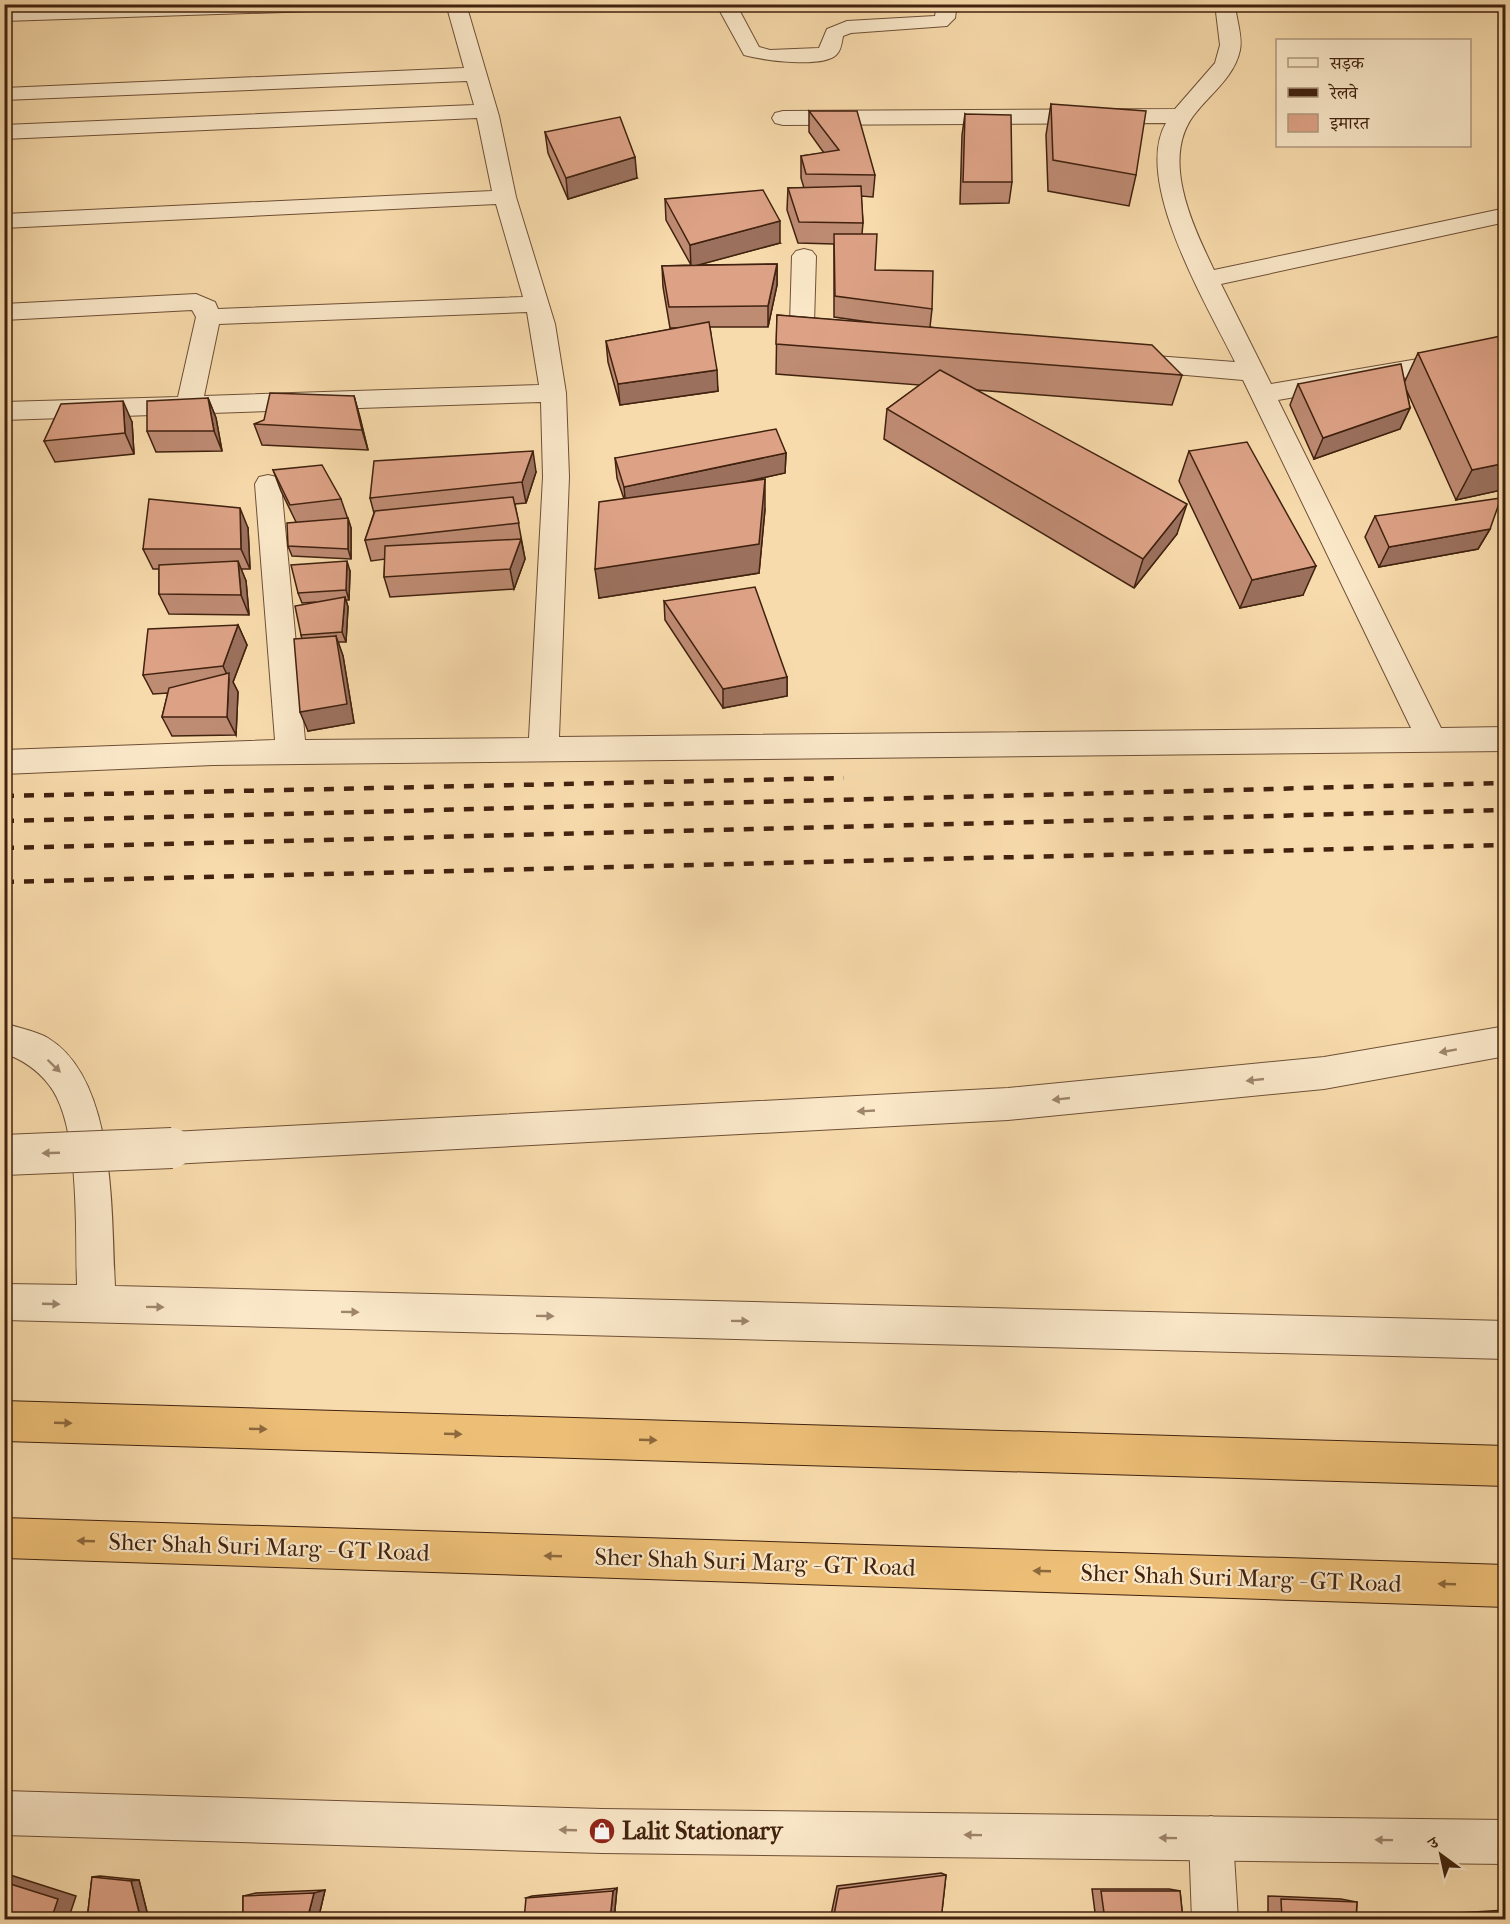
<svg xmlns="http://www.w3.org/2000/svg" width="1510" height="1924" viewBox="0 0 1510 1924" font-family="'IM FELL French Canon','Noto Serif Devanagari',serif">
  <rect width="100%" height="100%" fill="#f8dbac"/>
  <filter id="stains"><feTurbulence type="fractalNoise" baseFrequency=".00333" numOctaves="4"/><feColorMatrix values="0 0 0 0 .2 0 0 0 0 .09 0 0 0 0 .02 0 0 0 .5 -.17"/></filter>
  <radialGradient id="worn" r=".72"><stop offset=".6" stop-color="#630" stop-opacity="0"/><stop offset="1" stop-color="#630" stop-opacity=".3"/></radialGradient>
  <g fill="none" stroke-linecap="round" stroke-linejoin="round">
    <defs>
      <g id="minor">
        <path d="M139,4H355L345,10L4,21V9Z"/>
        <path d="M446,4H466L499,116L516,197L555,324L566,393L569,477L559,737L1411,728L1243,380L1129,370L1120,368L1116,362L1120,356L1129,354L1235,362C1208,307 1132,181 1166,123L783,125L775,123L772,118L775,113L783,111L1175,109L1215,63L1220,45L1215,4H1235C1236,19 1243,36 1240,50C1235,75 1213,92 1198,110C1158,154 1192,224 1214,270L1506,208V222L1221,284L1271,384L1506,344V360L1278,400L1441,728L1506,727V751L213,765L4,774V750L275,740L255,484L259,477L268,475L277,477L281,484L305,740L529,738L543,477L541,402L4,420V402L178,397L196,317L192,310L4,320V304L196,294L215,302L218,309L523,297L496,204L4,228V214L492,191L477,118L4,139V125L474,105L467,81L4,100V88L464,68ZM527,312L539,385L204,396L219,324Z"/>
        <path d="M716,4H736L759,47L770,50L819,48L827,29L847,21L935,16L937,4H957L955,18L947,26L851,33L843,36C842,42 841,50 837,54C824,69 762,60 744,55Z"/>
        <path d="M804,249L812,251L816,256L814,323L844,331L847,337L844,343L835,345L798,336L790,324L792,256L796,251Z"/>
        <path d="M1211,1816L1227,1822L1233,1838L1238,1920H1192L1189,1838L1195,1822Z"/>
      </g>
      <g id="tertiary">
        <path d="M4,1023C18,1028 36,1031 48,1038C117,1080 111,1215 115,1286L1506,1321V1359L4,1320V1284L77,1285C75,1234 81,1125 49,1085C37,1069 23,1060 4,1053Z"/>
        <path d="M1506,1026V1056L1324,1089L1008,1120L172,1164L159,1160L154,1148L159,1136L172,1132L1008,1088L1324,1057Z"/>
        <path d="M4,1791L602,1809L1506,1820V1864L602,1853L4,1835Z"/>
      </g>
      <g id="trunk">
        <path d="M4,1401L1506,1446V1486L4,1441Z"/>
        <path d="M4,1518L1506,1565V1607L4,1558Z"/>
      </g>
    </defs>
    <use href="#minor" stroke="#6f5036" stroke-width="2"/>
    <use href="#tertiary" stroke="#6f5036" stroke-width="2"/>
    <use href="#trunk" stroke="#41220f" stroke-width="2"/>
    <use href="#minor" fill="#fae8c9" fill-rule="evenodd"/>
    <use href="#tertiary" fill="#fae8c9" fill-rule="evenodd"/>
    <use href="#trunk" fill="#ecbe76" fill-rule="evenodd"/>
    <g stroke="#41220f" stroke-width="4.5" stroke-dasharray="10 10" stroke-linecap="butt">
      <path d="M4,796L844,778"/>
      <path d="M4,821L1506,783"/>
      <path d="M4,848L1506,810"/>
      <path d="M4,882L1506,845"/>
    </g>
    <defs>
      <path id="tertiary-bridge" d="M4,1155L172,1148"/>
    </defs>
    <use href="#tertiary-bridge" stroke="#6f5036" stroke-width="42" stroke-linecap="butt"/>
    <use href="#tertiary-bridge" stroke="#fae8c9" stroke-width="40"/>
  </g>
  <g fill="#be8b73" stroke="#41220f" stroke-width="1.5">
    <path d="M1051,104L1136,175L1129,206L1048,191L1046,135Z"/>
    <path d="M809,111L875,175L873,197L861,196L863,223L862,234L875,270L932,309L930,327L1182,375L1172,405L976,390L1177,534L1134,588L884,439L887,409L920,385L776,374L777,315L883,324L834,317V244L798,243L787,210L788,188H804L801,178V156L824,153L809,132Z"/>
    <path d="M965,114L1012,182L1009,203L960,204L962,135Z"/>
    <path d="M545,132L637,178L568,199L548,153Z"/>
    <path d="M665,199L780,243L697,265L777,264V285L768,327H710L718,391L620,405L608,362L606,341L678,328H670L663,287L662,266L691,265L666,220Z"/>
    <path d="M1418,353L1506,489L1456,500L1406,389L1410,408L1400,429L1314,459L1290,405L1298,384L1405,381Z"/>
    <path d="M354,396L368,450L262,445L254,424Z"/>
    <path d="M208,398L216,418L222,451L156,452L147,431Z"/>
    <path d="M132,422L134,454L55,462L44,441Z"/>
    <path d="M1189,451L1303,595L1240,608L1179,481Z"/>
    <path d="M786,453L785,473L744,482L765,509L759,573L599,598L624,499L617,478L615,458Z"/>
    <path d="M273,470L341,499L351,528V559L292,556L288,546L296,522L281,491Z"/>
    <path d="M536,472L526,503L515,504L525,559L514,589L390,597L384,577L385,559L371,561L365,540L374,513L370,498Z"/>
    <path d="M1375,516L1490,529L1478,549L1379,567L1365,537Z"/>
    <path d="M248,528L250,569H241L246,581L249,615L169,614L159,594V569H153L143,549Z"/>
    <path d="M350,571L349,600H346L348,607L346,642H338L343,656L354,723L308,731L302,639L301,635L315,602L302,603L298,593Z"/>
    <path d="M664,601L787,677V696L723,708L665,620Z"/>
    <path d="M238,625L247,645L233,682L238,692L236,735L172,736L162,717L168,693L153,694L143,675Z"/>
    <path d="M941,1873L946,1875L941,1920H830L837,1886Z"/>
    <path d="M100,1876L139,1880L149,1920H87L92,1877Z"/>
    <path d="M617,1888L614,1920L526,1898L532,1896Z"/>
    <path d="M1092,1889H1169L1180,1891L1183,1920H1096Z"/>
    <path d="M325,1890L318,1920H243V1896L256,1893Z"/>
    <path d="M1268,1896L1341,1899L1357,1902L1356,1920H1268Z"/>
    <path d="M1506,1910V1920H1458L1457,1913Z"/>
    <path d="M672,1916L708,1920H669Z"/>
  </g>
  <g fill="#9b715e" stroke="#41220f" stroke-width="1.5">
    <path d="M635,157L637,178L568,199L566,178Z"/>
    <path d="M780,221V243L691,267L690,245Z"/>
    <path d="M777,264V285L768,327V306Z"/>
    <path d="M717,370L718,391L620,405L618,384Z"/>
    <path d="M354,396L360,417L368,450L362,430Z"/>
    <path d="M208,398L216,418L222,451L214,431Z"/>
    <path d="M123,401L132,422L134,454L125,433Z"/>
    <path d="M1410,408L1400,429L1314,459L1323,438Z"/>
    <path d="M533,451L536,472L526,503L522,482Z"/>
    <path d="M786,453L785,473L626,508L624,487Z"/>
    <path d="M1506,463V489L1456,500L1472,470Z"/>
    <path d="M765,479V509L759,573L599,598L595,569Z"/>
    <path d="M1187,504L1177,534L1134,588L1143,559Z"/>
    <path d="M240,508L248,528L250,569L241,549Z"/>
    <path d="M348,518L351,528V559L348,549Z"/>
    <path d="M1490,529L1478,549L1379,567L1389,547Z"/>
    <path d="M521,539L525,559L514,589L510,569Z"/>
    <path d="M238,561L246,581L249,615L241,595Z"/>
    <path d="M347,561L350,571L349,600L346,590Z"/>
    <path d="M1316,566L1303,595L1240,608L1252,580Z"/>
    <path d="M345,597L348,607L346,642L342,632Z"/>
    <path d="M238,625L247,645L233,682L238,692L236,735L227,717L229,679L223,666Z"/>
    <path d="M336,636L343,656L354,723L308,731L300,712Z"/>
    <path d="M787,677V696L723,708V689Z"/>
    <path d="M4,1873L76,1896L68,1920H51L4,1882Z"/>
    <path d="M139,1880L149,1920H141L131,1881Z"/>
    <path d="M617,1888L614,1920H610L613,1891Z"/>
    <path d="M325,1890L318,1920H307L314,1893Z"/>
  </g>
  <g fill="#dda286" stroke="#41220f" stroke-width="1.5">
    <path d="M1051,104L1146,111L1136,175L1053,160Z"/>
    <path d="M809,111H857L875,175L806,174L801,156L839,150Z"/>
    <path d="M965,114L1011,115L1012,182H963Z"/>
    <path d="M620,117L635,157L566,178L545,132Z"/>
    <path d="M861,186L863,223L799,222L788,188Z"/>
    <path d="M763,190L780,221L690,245L665,199Z"/>
    <path d="M834,234H877L875,270L933,271L932,309L835,296Z"/>
    <path d="M777,264L768,306L669,307L662,266Z"/>
    <path d="M777,315L1152,345L1182,375L776,344Z"/>
    <path d="M709,322L717,370L618,384L606,341Z"/>
    <path d="M1506,335V463L1472,470L1418,353Z"/>
    <path d="M1401,364L1410,408L1323,438L1298,384Z"/>
    <path d="M940,370L1187,504L1143,559L887,409Z"/>
    <path d="M270,393L354,396L362,430L254,424L264,420Z"/>
    <path d="M208,398L214,431H147V401Z"/>
    <path d="M123,401L125,433L44,441L61,404Z"/>
    <path d="M776,429L786,453L624,487L615,458Z"/>
    <path d="M1247,442L1316,566L1252,580L1189,451Z"/>
    <path d="M533,451L522,482L370,498L374,461Z"/>
    <path d="M322,465L341,499L290,505L273,470Z"/>
    <path d="M765,479L759,544L595,569L599,502Z"/>
    <path d="M513,497L519,523L365,540L375,511Z"/>
    <path d="M1501,498L1490,529L1389,547L1375,516Z"/>
    <path d="M149,499L240,508L241,549H143Z"/>
    <path d="M348,518V549L288,546L287,523Z"/>
    <path d="M521,539L510,569L384,577L385,546Z"/>
    <path d="M238,561L241,595L159,594V565Z"/>
    <path d="M347,561L346,590L298,593L291,565Z"/>
    <path d="M755,587L787,677L723,689L664,601Z"/>
    <path d="M345,597L342,632L301,635L295,606Z"/>
    <path d="M238,625L223,666L143,675L148,629Z"/>
    <path d="M336,636L347,704L300,712L294,639Z"/>
    <path d="M229,673L227,717H162L169,688Z"/>
    <path d="M946,1875L941,1920H833L839,1889Z"/>
    <path d="M92,1877L131,1881L141,1920H87Z"/>
    <path d="M4,1882L58,1899L51,1920H4Z"/>
    <path d="M613,1891L610,1920H524L526,1898Z"/>
    <path d="M1101,1891H1180L1183,1920H1105Z"/>
    <path d="M314,1893L307,1920H243V1896Z"/>
    <path d="M1281,1899L1357,1902L1356,1920H1282Z"/>
    <path d="M1506,1914V1920H1477L1476,1916Z"/>
  </g>
  <defs><path id="oneway-solid" d="M-6-.8H1V-3.2L6.5 0L1 3.2V.8H-6Z" transform="scale(1.5)"/></defs>
  <g fill="#9e856c">
    <use href="#oneway-solid" transform="translate(1448 1051) rotate(170)"/>
    <use href="#oneway-solid" transform="translate(54 1066) rotate(44)"/>
    <use href="#oneway-solid" transform="translate(1255 1080) rotate(174)"/>
    <use href="#oneway-solid" transform="translate(1061 1099) rotate(174)"/>
    <use href="#oneway-solid" transform="translate(866 1111) rotate(177)"/>
    <use href="#oneway-solid" transform="translate(51 1153) rotate(178)"/>
    <use href="#oneway-solid" transform="translate(51 1304) rotate(2)"/>
    <use href="#oneway-solid" transform="translate(155 1307) rotate(1)"/>
    <use href="#oneway-solid" transform="translate(350 1312) rotate(1)"/>
    <use href="#oneway-solid" transform="translate(545 1316) rotate(1)"/>
    <use href="#oneway-solid" transform="translate(740 1321) rotate(1)"/>
    <use href="#oneway-solid" transform="translate(568 1830) rotate(-178)"/>
    <use href="#oneway-solid" transform="translate(973 1835) rotate(-179)"/>
    <use href="#oneway-solid" transform="translate(1168 1838) rotate(-179)"/>
    <use href="#oneway-solid" transform="translate(1384 1840) rotate(-179)"/>
  </g>
  <g fill="#8e683d">
    <use href="#oneway-solid" transform="translate(63 1423) rotate(2)"/>
    <use href="#oneway-solid" transform="translate(258 1429) rotate(2)"/>
    <use href="#oneway-solid" transform="translate(453 1434) rotate(2)"/>
    <use href="#oneway-solid" transform="translate(648 1440) rotate(2)"/>
    <use href="#oneway-solid" transform="translate(86 1541) rotate(-178)"/>
    <use href="#oneway-solid" transform="translate(553 1556) rotate(-178)"/>
    <use href="#oneway-solid" transform="translate(1042 1571) rotate(-178)"/>
    <use href="#oneway-solid" transform="translate(1447 1584) rotate(-178)"/>
  </g>
  <defs>
    <symbol id="shop-disc" viewBox="-11 -11 22 22"><circle r="9.5" fill="#8f2418" stroke="#fae8c9"/><path d="M-5-2.5h2.3a2.7 3.5 0 0 1 5.4 0H5L5.5 6h-11ZM-1.5-2.5h3a1.5 2.3 0 0 0-3 0Z" fill="#fff"/></symbol>
  </defs>
  <g fill-rule="evenodd">
    <use href="#shop-disc" x="587" y="1816" width="30" height="30"/>
  </g>
  <g text-anchor="middle" stroke-width="4.5" stroke-linejoin="round" paint-order="stroke">
    <g font-size="24" fill="#41220f" stroke="#fae8c9">
      <text transform="translate(269 1547) rotate(2)" y="8">Sher Shah Suri Marg - GT Road</text>
      <text transform="translate(755 1562) rotate(2)" y="8">Sher Shah Suri Marg - GT Road</text>
      <text transform="translate(1241 1578) rotate(2)" y="8">Sher Shah Suri Marg - GT Road</text>
    </g>
    <g font-size="24" font-weight="bold" fill="#41220f" stroke="#fae8c9" text-anchor="start">
      <text x="622" y="1839">Lalit Stationary</text>
    </g>
  </g>
  <rect width="1510" height="1924" fill="none" stroke="#f8dbac" stroke-width="24"/>
  <rect x="6" y="6" width="1498" height="1912" fill="none" stroke="#41220f" stroke-width="3"/>
  <rect x="12" y="12" width="1486" height="1900" fill="none" stroke="#41220f" stroke-width="1.5"/>
  <rect x="1276" y="39" width="195" height="108" fill="#fae8c9" stroke="#b0997f" stroke-width="1.5"/>
  <rect x="1288" y="58" width="30" height="9" fill="#fae8c9" stroke="#b0997f" stroke-width="1.5"/>
  <text x="1330" y="69" font-size="18" fill="#41220f">सड़क</text>
  <rect x="1288" y="88" width="30" height="9" fill="#41220f" stroke="#b0997f" stroke-width="1.5"/>
  <text x="1330" y="99" font-size="18" fill="#41220f">रेलवे</text>
  <rect x="1288" y="114" width="30" height="18" fill="#dda286" stroke="#b0997f" stroke-width="1.5"/>
  <text x="1330" y="129" font-size="18" fill="#41220f">इमारत</text>
  <g transform="translate(1441 1855) rotate(327)" stroke="#fae8c9" stroke-width="4.5" paint-order="stroke">
  <path d="M0-4.5L10 22L0 15L-10 22Z" fill="#41220f"/>
  <text y="-9" font-size="16" font-weight="bold" text-anchor="middle" fill="#41220f">उ</text>
  </g>
  <rect width="100%" height="100%" filter="url(#stains)"/>
  <rect width="100%" height="100%" fill="url(#worn)"/>
</svg>
